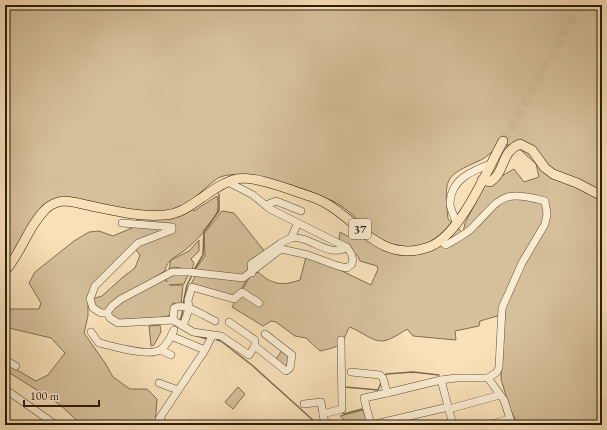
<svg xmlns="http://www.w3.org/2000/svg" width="607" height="430" viewBox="0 0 607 430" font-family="'EB Garamond',serif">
  <rect width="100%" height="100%" fill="#f8e1b9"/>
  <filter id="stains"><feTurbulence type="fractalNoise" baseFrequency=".005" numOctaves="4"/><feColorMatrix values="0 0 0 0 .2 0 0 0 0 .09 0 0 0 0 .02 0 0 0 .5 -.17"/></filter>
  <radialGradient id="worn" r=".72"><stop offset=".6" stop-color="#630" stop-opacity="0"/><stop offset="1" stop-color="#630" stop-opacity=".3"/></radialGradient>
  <g fill="#d5c09b" stroke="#806e52" fill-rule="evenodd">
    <path d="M5,5H602V425H518L510,409L501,379L504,314L480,321L479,326L455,331L456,340L413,336L407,329C377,349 379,341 350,327C346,332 346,335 344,339C339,348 328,349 320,351L306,338L295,336L276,322L271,321L263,326L232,307L249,278L258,272C272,285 283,286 300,280L306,257L338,269L371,285L378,269L377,266L360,261L358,256L339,239L340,232L351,238L363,225C356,218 348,210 340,205C317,191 245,167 220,177C212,181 195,198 187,205L194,211L217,196C218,201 219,207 217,212C212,225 196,241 185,250C176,257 167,259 165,271L109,305L104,311L94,307L92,299L102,296L123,277L135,268L140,255L132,245L88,298V316L84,333L105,363L113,377L130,389H147L157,399L155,425H82L59,404L5,370V363L36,381L48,375L65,353L51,338L5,327V309H39L41,303L29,283L35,272L74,241L89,232L99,231L113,236L139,225L135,216L73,200L48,204L38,211V215L5,267L7,254L5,243ZM514,144L536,164L539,177L524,182L514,169L484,186L465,223L463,233L448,219C444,178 444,176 481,160C487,157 491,152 496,149C501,146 509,145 514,144Z"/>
    <path d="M222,211L234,213L265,252L249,272L242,275L195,270L205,256L204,234Z"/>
    <path d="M199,240V251L191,259L194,263L192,270L174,267L169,269L171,260L189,251Z"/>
    <path d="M175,274L188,275L184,284L169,285H183L181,304L173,303L170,315L165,317L118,320L111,316L112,310L123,300L165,279L167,282L166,279Z"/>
    <path d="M196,275L246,281L240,291L233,296L191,284Z"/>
    <path d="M160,325L161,332L154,345L151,346L149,326Z"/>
    <path d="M282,350L290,357L286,367L276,359Z"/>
    <path d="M238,387L245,394L233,409L225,402Z"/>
    <path d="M363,410L368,425H350L340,416Z"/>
  </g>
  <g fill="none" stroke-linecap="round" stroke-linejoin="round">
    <g stroke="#7c6a4f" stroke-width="1.5">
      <path d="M194,270L203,255L204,231L219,211V194"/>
      <path d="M183,304L187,285L192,275"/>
      <path d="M180,322L183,310"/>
      <path d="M194,335L207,339"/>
      <path d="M217,340L221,341L253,366L315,422L314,425"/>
      <path d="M385,376L386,374L413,372L439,375"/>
      <path d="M345,387L378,390L381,383"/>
      <path d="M341,412L344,414L362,409"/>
      <path d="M318,425L322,420"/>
    </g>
    <path stroke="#cfba96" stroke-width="9" stroke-dasharray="9 4.5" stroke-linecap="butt" d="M503,141L580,5"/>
    <defs>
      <g id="minor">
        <path d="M228,182L253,195L270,209L344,246C351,251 354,256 352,264L347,268L338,266L308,255L281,249L243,278L189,272H172L121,299L112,306L107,313L110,318L118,323L173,320L193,332L221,336L249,355L255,346"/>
        <path d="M266,205L276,201L301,211"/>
        <path d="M457,224C455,218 450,209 450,203C451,179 472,171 490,164"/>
        <path d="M291,238C311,235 328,259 347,247"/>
        <path d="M440,240L446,245C454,240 465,235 472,228C502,198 500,189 545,201L547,214L545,224L522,263L502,308L499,367L497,372L488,378"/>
        <path d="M252,273L251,264L281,243L291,238L296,227"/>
        <path d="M107,313H101L93,308L90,299L95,286L138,243L172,230V227L122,223"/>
        <path d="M173,320L174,308C185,302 204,316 215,321"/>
        <path d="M229,322L255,340V346L286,371L290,368L292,355L265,334"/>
        <path d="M183,326L189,309L188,300L192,287L234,299L242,292L259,303"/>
        <path d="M91,332L99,343C113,346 148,357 160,350C167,346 171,337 174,330"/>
        <path d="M171,336L205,350"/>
        <path d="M161,350L171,355"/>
        <path d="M5,360L16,366"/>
        <path d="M351,372L380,375L383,378L387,393L364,398L371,425"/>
        <path d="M441,380L456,378H488L504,400L512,425"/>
        <path d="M159,383L178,390"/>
        <path d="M5,389L56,425"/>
        <path d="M387,393L441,380L453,425"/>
        <path d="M304,404L321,402L324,420L330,425"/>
        <path d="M449,409L500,395"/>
        <path d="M323,414L342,409L341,340"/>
        <path d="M5,421L10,425"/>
        <path d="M166,425L159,419L205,350L212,336"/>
        <path d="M371,425L448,407"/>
        <path d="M488,425L510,419"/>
      </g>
      <g id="major">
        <path d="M482,180L490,182C506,172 500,152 520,144L532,150L545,168L553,174L577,183L602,196"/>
        <path d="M5,271C21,254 27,228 44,211C48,206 56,202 63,201C72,201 82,204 91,206C115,211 139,217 165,215C180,214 191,205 203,197C213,190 224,182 236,179C255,175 293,191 312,197C356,212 375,266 429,247C460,236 487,170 503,141"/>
      </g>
    </defs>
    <use href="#minor" stroke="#5e4e35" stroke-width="8"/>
    <use href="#major" stroke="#2b1d09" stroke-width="10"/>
    <use href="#minor" stroke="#faecd2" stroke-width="7"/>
    <use href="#major" stroke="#f8e1b9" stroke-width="9"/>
  </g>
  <g text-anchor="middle" stroke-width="4" stroke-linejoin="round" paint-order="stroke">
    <rect fill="#faecd2" stroke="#695b45" stroke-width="1" x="349" y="219" width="22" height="20" rx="3"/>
    <g font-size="12" font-weight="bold" fill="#2b1d09">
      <text x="360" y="233">37</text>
    </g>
  </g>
  <rect width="607" height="430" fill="none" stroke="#f8e1b9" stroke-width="20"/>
  <rect x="6" y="6" width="595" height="418" fill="none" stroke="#2b1d09" stroke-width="2"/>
  <rect x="10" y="10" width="587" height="410" fill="none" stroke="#2b1d09"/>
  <path d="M24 400v6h75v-6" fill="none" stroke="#2b1d09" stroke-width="2"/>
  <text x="30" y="400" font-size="12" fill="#2b1d09" stroke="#faecd2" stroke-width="3" paint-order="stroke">100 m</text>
  <rect width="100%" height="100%" filter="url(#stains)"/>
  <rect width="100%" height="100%" fill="url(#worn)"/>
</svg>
